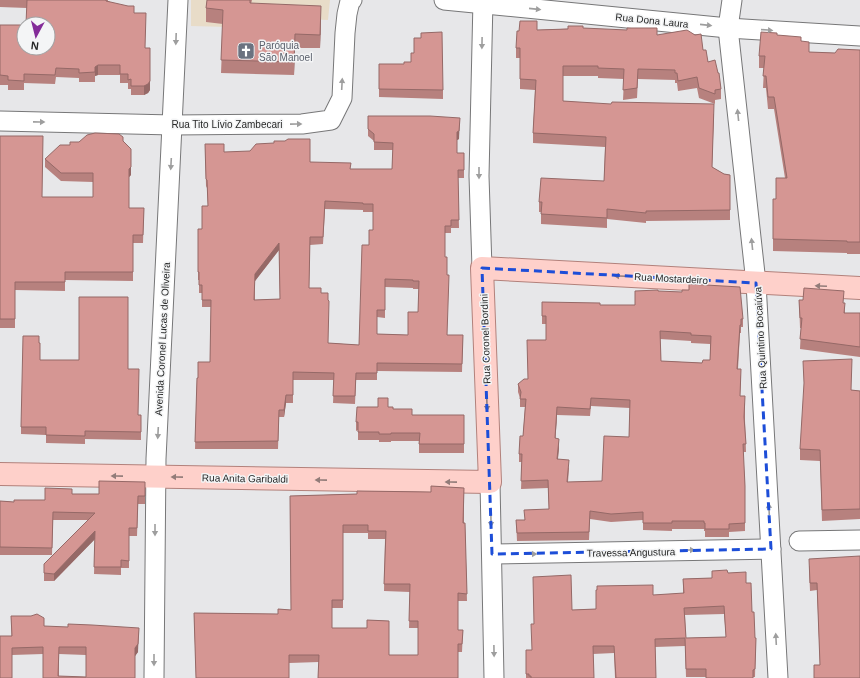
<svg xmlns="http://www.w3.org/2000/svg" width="860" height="678" viewBox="0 0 860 678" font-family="Helvetica,sans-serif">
  <rect width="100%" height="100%" fill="#e7e7e9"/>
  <path fill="#e8dcc8" d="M191,0H330L328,20L261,17V28L191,26Z"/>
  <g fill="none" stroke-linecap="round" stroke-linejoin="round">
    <defs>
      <g id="minor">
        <path d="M444,0L728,28L860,36"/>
        <path d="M732,0L728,28L756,283L778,678"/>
        <path d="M0,121L173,125L302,124L331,120L342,98L345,33L347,14L350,1L352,0"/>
        <path d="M482,268L479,176L483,0"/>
        <path d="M490,482L494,678"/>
        <path d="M799,541L860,540"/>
        <path d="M492,554L771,549"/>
        <path d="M154,678L156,459L178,0"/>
      </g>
      <path id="major" d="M0,474L490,482L482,268L860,288"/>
    </defs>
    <use href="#minor" stroke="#777778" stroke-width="21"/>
    <use href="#major" stroke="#b2817b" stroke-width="24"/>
    <use href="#minor" stroke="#fff" stroke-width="19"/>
    <use href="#major" stroke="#fed0ca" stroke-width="22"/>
  </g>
  <g fill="#b7817e" fill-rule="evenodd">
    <path d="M0,0H108V1L134,13L145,48L150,90L148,93L144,95H131V89H128V83H120V75H98L95,76V82H79V78L56,77L55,84L24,83V90H8V85H0V25L48,48L27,8L0,7Z"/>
    <path d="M207,0H252L251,4L321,20L320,48H295L294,75L221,73L223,24L206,22V8Z"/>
    <path d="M583,28L657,35L703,50L708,62L718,73L721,89V99L715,100V104L699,98L697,88L678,91L677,83H675V80L638,79L637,98L623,100L624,79L598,78V76H563V101L714,114L712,167L724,174L730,175V220L646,221V223L607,219V228L541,224V212H539V202L604,181L605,147L533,143V133L535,90L520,89V58H516V48L537,30Z"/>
    <path d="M777,35L801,41L809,52L835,53L860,50V254H847V253L773,251V199H776L785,178L774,109H768L766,88H763L764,68H759V56Z"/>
    <path d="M379,64H404L443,90V99L379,97Z"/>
    <path d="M368,116L459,139L457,140V153L464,156V178H458L459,228H451V233H445V257L447,275V335H463L462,372L377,371V380H356L355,404L333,403L334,380H293V403H286L284,417H279L278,449H195L197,378H198L210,362L211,307H202V293H199V280H198V229H202L208,206L207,188L206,186L205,144L224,152L310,162L351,169H392L393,150H374V141L368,136ZM325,209L363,210V212H373V230L369,245L359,345L328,343L309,288L310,245L323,244ZM279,250L280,299L255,300V281ZM385,287L413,288V289H419L418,312L408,335L377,334V317L385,318Z"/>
    <path d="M0,136L42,197H93V182L61,181L45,167V159L70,145L123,141L131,175L129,177V208H144L143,243H133V281L65,280V291L15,290V328H0Z"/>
    <path d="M635,291H658L743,319V327H741V333H740L738,369L741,377L740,396L745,404V420L746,452H743L745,486V531L729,532V537H705V531H704V529H672V531L643,530V520L611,522L590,519L589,540L517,541L516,520H524L549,509L548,488L521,489L522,462H519V454L523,436L525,407H520V398L518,392V384L528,379L546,340V324H542V302L600,305H635ZM660,339L691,341V343L710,344V360L702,363L661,361ZM591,406L630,408L629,437L602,481L568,482L569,468L558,459L559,447L555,438L557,415L590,416Z"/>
    <path d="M799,300L844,303L845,313H860V357L800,349L801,328H800Z"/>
    <path d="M40,360L128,369L138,415H141V440L85,439V444L46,443V435L21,434V427Z"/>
    <path d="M851,390L860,391V519L822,521L820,461L800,460V449Z"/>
    <path d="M388,407L412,415H464V453H419V441H391V442H379V440H358V430L356,431V422Z"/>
    <path d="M145,482V504H138L137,536H129V568H121V575L94,574L95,539L54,581H44V564L88,520H53L52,555H0V501L14,502L45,500L72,494H99Z"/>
    <path d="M431,486L464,488V523H465L467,601H458V630H463L462,652H458V678H318L319,662L289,663V678H196L194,613L278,614V609L291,610L290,496L357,494V491L431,492ZM343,533H368V539H385L384,591L410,592L409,628H418V655H389V621L367,620V628H332V608H343Z"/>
    <path d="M860,556L820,665L817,590L810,591L809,566Z"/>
    <path d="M728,573L746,583L752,612L755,638H756L755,677H686L685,646L655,647L656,678H615L614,653L593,654L594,678H526V650H532L534,624L572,610L596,609L653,595L683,594V579L712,578ZM724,614L726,637L686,638L685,615Z"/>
    <path d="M11,616L44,626L138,652L135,656V678H43V654L12,655ZM59,654L86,655V677L59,676Z"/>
  </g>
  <g fill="#956967">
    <path d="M321,6V20L320,48V35Z"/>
    <path d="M295,34V48L294,75V62Z"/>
    <path d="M150,48V90L148,93L144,95V86Z"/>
    <path d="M98,65V75L95,76V67Z"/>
    <path d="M460,118L459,139L457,140V132Z"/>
    <path d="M131,157V175L129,177V169Z"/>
    <path d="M279,243V250L255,281V274Z"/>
    <path d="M286,395V403L284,417V410Z"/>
    <path d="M557,407V415L555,446V438Z"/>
    <path d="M559,439V447L557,467V459Z"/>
    <path d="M95,531V539L54,581V574Z"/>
    <path d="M139,628L138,652L135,656V648Z"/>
  </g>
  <g fill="#d59693" stroke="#956967" fill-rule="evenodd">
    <path d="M27,0H106V1L128,6H134V13H146L145,48H150V81L148,84L144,86H131V79L128,80V74H120V65H98L95,67V72L79,73V69L56,68L55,75L24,74V81L8,80V76L0,75V25H24V48H48V24H26Z"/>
    <path d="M207,0H250V3L321,6L320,35L295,34L294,62L221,60L223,10L206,8Z"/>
    <path d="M520,21H537V30L568,29V26H583V28L627,30V28H657V35L687,30L695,35L701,34L703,50H706L708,62L715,60L718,73H719L721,89L715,90V94L699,88L697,77L678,81L677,73H675V70L638,69L637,88L623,90L624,69L598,68V66H563V101L611,104L612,102L714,104L712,167L724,174L730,175V210L646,211V213L607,209V218L541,214L542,202H539L541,178L604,181L606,137L533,133L536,80L520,79V48H516L517,31H519Z"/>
    <path d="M442,32L443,90L379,89V64H404V62H411V53H414V38H421V33Z"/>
    <path d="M761,32L777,33V35L801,37V41L809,42V52L835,53L838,49L860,50V242H847V241L773,239V199H776V178H787L774,97H768L766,76H763L765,56H759Z"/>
    <path d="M368,116H430L460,118L459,131L457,132V153H464V170H458L459,220H451V226H445V257H447V275H449L447,335H463L462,364L377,363V373H356L355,396H333L334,373L293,372V395H286L284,410H279L278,441L195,442L197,378H198V362H210L211,300H202V285H199V272H198V229H202V206H208L207,180L206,179L205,144H224V152L250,151L256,144L274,143V141H285L288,139H310V162L351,163L350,169H392L393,143L374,142V134L368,129ZM325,201L363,203V204H373V230H369V245H362L359,345L328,343L329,301L328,300V293H321V288H309L310,237H323ZM279,243L280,299L254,300L255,274ZM385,279L413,280V281H419L418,312H408V335L377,334V310H385Z"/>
    <path d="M95,133L119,134L123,137V141L131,149V167L129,169V208H144L143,235H133V272H65V282H15V319H0V136H43L42,197H93V173H61L45,159L60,145H70V142H79L87,135Z"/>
    <path d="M689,284L740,287L743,319H741V325H740L737,369H741L740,396H745L744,417L746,444H743L745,486V523L729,524V529H705V523H704V521H672V523H643V512L611,514L590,511L589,532L517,533L516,520H525L524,510L549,509L548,480L521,481L522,454H519L520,436H523L526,399H520L521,392L518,384L524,379H528L527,340H546V316H542V302L600,303V305H635V291L658,290V291L682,292V290H689ZM660,331L691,333V335L711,336L710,360H703L702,363L661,361ZM591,398L630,400L629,437L604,436L602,481L567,482L569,460L557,459L559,439L555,438L557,407L590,409Z"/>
    <path d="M804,288L844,291L843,303H845L844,313H860V347L800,339L802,318H800L799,300H803Z"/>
    <path d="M79,297H128V369H139L138,415H141V432L85,431V436L46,435V427H21L23,336H39V343H40V360H79Z"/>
    <path d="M852,359L851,390L860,391V509L822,510L820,450L800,449L804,383L803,361Z"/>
    <path d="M378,398H388V407H393V409H412V415H464V444H419L420,433H391V434H379V432H358V422H356L357,407H378Z"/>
    <path d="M99,481L145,482V496H138L137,528H129V561L121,560V567H94L95,531L54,574L44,573V564L95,513L53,512L52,548L0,547V501L14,502V500H45V488L72,489V494H99Z"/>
    <path d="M431,486L464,488L463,523H465L467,594L458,593V630H463L462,644H458V678H318L319,655H289V678H196L194,613L278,614V609L291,610L290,496L357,494V491L431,492ZM343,525H368V531H386L384,584H410L409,621H418V655H389V621L367,620V628H332V600H343Z"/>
    <path d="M860,556V678H814V665H820L817,583H810L809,559Z"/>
    <path d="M727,570L728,573L746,572V583H751L752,612H754L755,638H756L755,669L753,670V678H706V669H686L685,638L655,639L656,678H616L614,646H593L594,678H531V676H529V674H526V650H532L531,624H534L533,577L571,575L572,610L596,609V590H597V586L653,585V595L684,593L683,579L712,578V571ZM724,606L726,637L686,638L684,608Z"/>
    <path d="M37,614L44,618V626L68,627V624L92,625L139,628L138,644L135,648V678H43V647L12,648V678H0V636H12L11,616H31ZM59,647H86V677L58,676Z"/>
  </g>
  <defs><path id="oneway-solid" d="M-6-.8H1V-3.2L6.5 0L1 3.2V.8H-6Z"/></defs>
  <g fill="#9e9e9e">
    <use href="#oneway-solid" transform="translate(535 9) rotate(6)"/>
    <use href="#oneway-solid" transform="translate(706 25) rotate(6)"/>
    <use href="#oneway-solid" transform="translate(767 30) rotate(4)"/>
    <use href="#oneway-solid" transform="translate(176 39) rotate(92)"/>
    <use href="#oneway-solid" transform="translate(482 43) rotate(91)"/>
    <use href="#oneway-solid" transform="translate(342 84) rotate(-87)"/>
    <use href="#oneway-solid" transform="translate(738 115) rotate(-96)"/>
    <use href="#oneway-solid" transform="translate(39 122) rotate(1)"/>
    <use href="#oneway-solid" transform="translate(296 124) rotate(-1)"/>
    <use href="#oneway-solid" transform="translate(171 164) rotate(93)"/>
    <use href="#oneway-solid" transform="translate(479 173) rotate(90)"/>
    <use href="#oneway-solid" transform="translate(752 244) rotate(-96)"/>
    <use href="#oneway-solid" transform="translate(158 433) rotate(93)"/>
    <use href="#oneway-solid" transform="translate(769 509) rotate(-93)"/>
    <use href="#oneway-solid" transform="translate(491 521) rotate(89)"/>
    <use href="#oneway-solid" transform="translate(155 530) rotate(90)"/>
    <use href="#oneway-solid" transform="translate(689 550) rotate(-1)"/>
    <use href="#oneway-solid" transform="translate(531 554) rotate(-1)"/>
    <use href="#oneway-solid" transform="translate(776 639) rotate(-93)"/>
    <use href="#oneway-solid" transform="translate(494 651) rotate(89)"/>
    <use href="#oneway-solid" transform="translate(154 660) rotate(90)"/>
  </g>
  <g fill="#927c79">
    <use href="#oneway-solid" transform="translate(620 276) rotate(-177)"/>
    <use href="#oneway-solid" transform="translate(821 286) rotate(-177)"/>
    <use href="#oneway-solid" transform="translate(487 405) rotate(88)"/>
    <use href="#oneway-solid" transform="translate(117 476) rotate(-179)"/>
    <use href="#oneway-solid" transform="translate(177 477) rotate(-179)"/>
    <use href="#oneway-solid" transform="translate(321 480) rotate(-179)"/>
    <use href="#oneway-solid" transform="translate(451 482) rotate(-179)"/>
  </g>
  <path fill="none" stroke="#1d4ed8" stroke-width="3" stroke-dasharray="8 5" stroke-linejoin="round" d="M482,268L756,283L771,549L492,554Z"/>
  <defs>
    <symbol id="church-square" viewBox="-11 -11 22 22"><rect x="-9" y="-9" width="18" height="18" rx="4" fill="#6b7280" stroke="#f4f5f6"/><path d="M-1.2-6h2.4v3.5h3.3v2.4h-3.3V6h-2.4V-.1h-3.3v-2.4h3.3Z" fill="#fff"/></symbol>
  </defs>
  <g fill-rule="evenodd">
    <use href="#church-square" x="236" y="41" width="20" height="20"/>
  </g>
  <g text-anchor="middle" stroke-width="3" stroke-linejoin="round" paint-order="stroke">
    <g font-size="10" fill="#272828" stroke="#f4f5f6">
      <text transform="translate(652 20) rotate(6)" y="4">Rua Dona Laura</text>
      <text x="227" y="128">Rua Tito Lívio Zambecari</text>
      <text transform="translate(671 278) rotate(3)" y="4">Rua Mostardeiro</text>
      <text transform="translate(760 338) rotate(-93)" y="4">Rua Quintino Bocaiúva</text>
      <text transform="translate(162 339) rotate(-87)" y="4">Avenida Coronel Lucas de Oliveira</text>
      <text transform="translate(485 339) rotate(-92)" y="4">Rua Coronel Bordini</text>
      <text transform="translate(245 478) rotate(1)" y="4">Rua Anita Garibaldi</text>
      <text transform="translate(631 552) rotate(-1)" y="4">Travessa Angustura</text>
    </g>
    <g font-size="10" fill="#5b616d" stroke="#f4f5f6" text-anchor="start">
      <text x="259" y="49">Paróquia<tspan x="259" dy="12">São Manoel</tspan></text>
    </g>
  </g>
  <g transform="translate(36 36) rotate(187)"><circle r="19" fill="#f4f5f6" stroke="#a2a3a4"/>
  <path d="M0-3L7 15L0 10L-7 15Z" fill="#842c99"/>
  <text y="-6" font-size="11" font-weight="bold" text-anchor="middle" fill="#272828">N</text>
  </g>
</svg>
